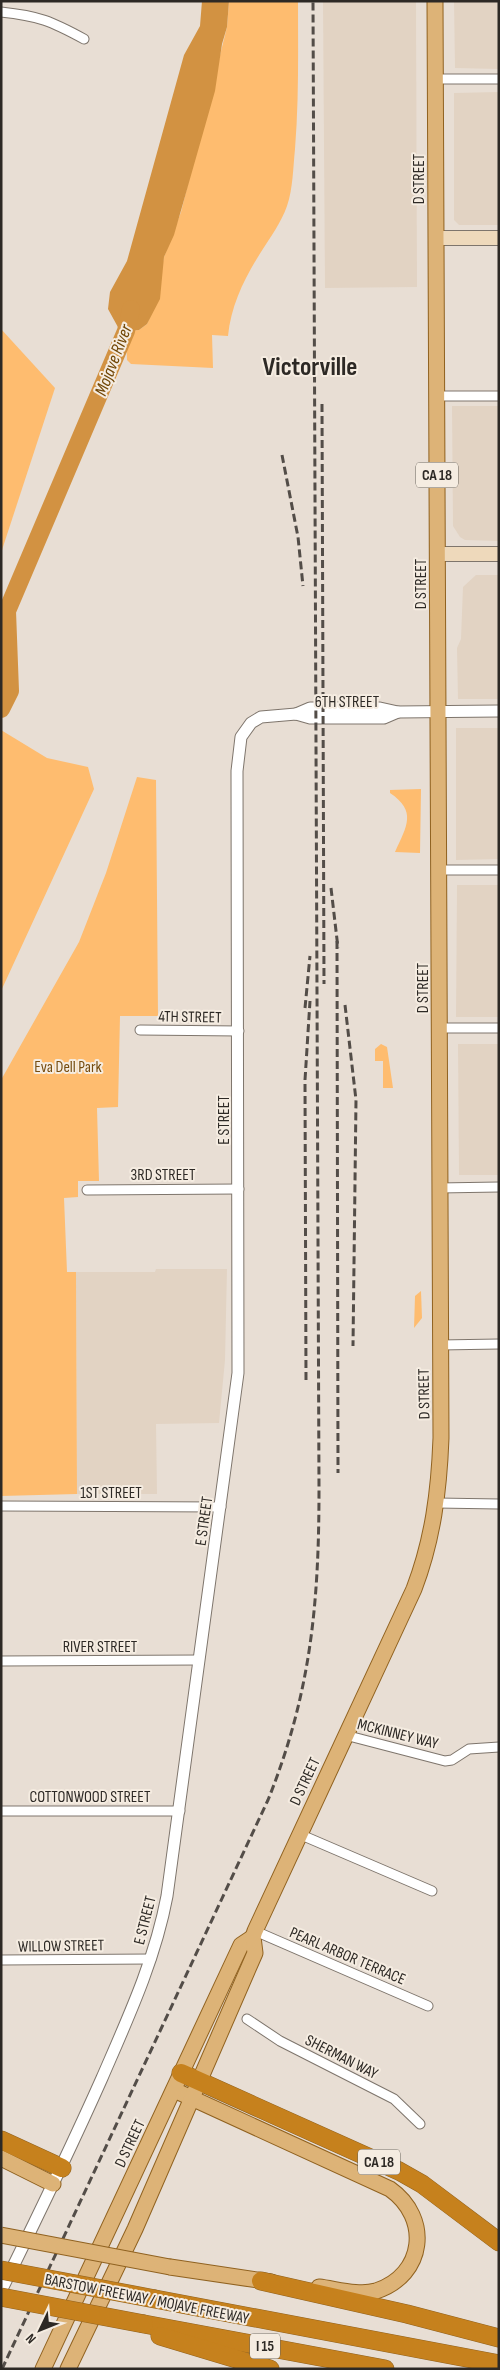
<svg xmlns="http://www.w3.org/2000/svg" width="500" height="2370" viewBox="0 0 500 2370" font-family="'Sofia Sans Condensed',sans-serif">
  <rect width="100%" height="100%" fill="#e8ded4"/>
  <g fill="#e2d3c3">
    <path d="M323,1H416L417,287L325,288Z"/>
    <path d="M454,1H499V69L455,68Z"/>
    <path d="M499,92V225H459L454,220V93Z"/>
    <path d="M452,406H499V541L465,540L460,537L453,526Z"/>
    <path d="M476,575H499V699H458L457,648L461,639L463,587Z"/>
    <path d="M456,728H499V859L456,860Z"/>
    <path d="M457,885H499V1017H456Z"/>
    <path d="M458,1044H499V1175H459Z"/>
    <path d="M156,1269H227L225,1360L219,1423L156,1424L157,1494H77L76,1272H155Z"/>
  </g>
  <g fill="#febc6f">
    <path d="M229,1H298C298,51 299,100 295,149C293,168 293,188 287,206C281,223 271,236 261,252C245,277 231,305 228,336L212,335L213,368L131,364L127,360L126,331L139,330L147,324L152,312L164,257L181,212L227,27Z"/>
    <path d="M1,329L55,388L1,553Z"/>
    <path d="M1,730L47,758L88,767L94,789L1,991Z"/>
    <path d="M137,777L156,780L158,1016H120L118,1107L97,1108L99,1181H78V1197L64,1198L67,1272H76L77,1494L1,1496V1080L79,942L106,873Z"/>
    <path d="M421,789L420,853L395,852C407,826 417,811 390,793V790Z"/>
    <path d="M381,1044L387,1047L393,1088H383V1061H375V1049Z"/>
    <path d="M421,1291L422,1318L414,1328L415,1296Z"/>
  </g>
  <path fill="#d29242" d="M202,1H229L227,27L222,44L215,91L174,235L164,257L160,299L147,324L139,330L126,331L119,329L108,309L110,292L127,261L184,55L200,26Z"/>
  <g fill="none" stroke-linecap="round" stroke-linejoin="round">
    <path stroke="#d29242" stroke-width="18" d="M1,709L10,691L7,611L126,331L131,309"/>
    <defs>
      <g id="minor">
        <path d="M1,12C39,16 51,21 84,39"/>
        <path d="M435,79H499"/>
        <path d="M437,396H499"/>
        <path d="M439,870H499"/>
        <path d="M439,1028H499"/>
        <path d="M140,1030L239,1031"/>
        <path d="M439,1188L499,1187"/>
        <path d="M87,1190L239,1189"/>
        <path d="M440,1345L499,1344"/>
        <path d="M437,1503L499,1504"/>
        <path d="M1,1506L221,1507"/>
        <path d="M1,1661L199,1660"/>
        <path d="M345,1735L445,1761L452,1760L469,1749L499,1747"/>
        <path d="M1,1811H180"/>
        <path d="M299,1834L432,1891"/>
        <path d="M255,1931L428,2006"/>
        <path d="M1,1960L151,1959"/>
        <path d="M247,2019L280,2041L394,2099L420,2124"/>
      </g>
      <g id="tertiary">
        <path d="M296,714L310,708H380L398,712L499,711"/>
        <path d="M1,2291C36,2220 70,2150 102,2078C128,2018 155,1960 167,1896L238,1373L237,771L241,737L251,723L261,717L296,714L310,718H384L398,712"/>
      </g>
      <g id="secondary">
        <path d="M436,238H499"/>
        <path d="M437,554H499"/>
      </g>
      <g id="primary">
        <path d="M174,2090L390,2189C431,2218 425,2275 376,2291C359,2296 336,2289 319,2287"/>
        <path d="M1,2158L53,2184"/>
        <path d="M170,2267L271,2282"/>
        <path d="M43,2369L241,1945L253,1937"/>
        <path d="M68,2369L135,2229L255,1953L253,1937L255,1931L414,1589C433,1539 439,1491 441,1438L435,1"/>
      </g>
      <g id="motorway">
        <path d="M181,2073L399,2171L422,2184L499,2242"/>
        <path d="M1,2140L62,2168"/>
        <path d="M261,2281L407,2314L499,2338"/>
        <path d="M155,2299L499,2364"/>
        <path d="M144,2324L385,2369"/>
        <path d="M160,2336L270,2369"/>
      </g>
    </defs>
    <use href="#minor" stroke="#7e756c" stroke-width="11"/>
    <use href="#tertiary" stroke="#7e756c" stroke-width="13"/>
    <use href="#secondary" stroke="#7e756c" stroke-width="16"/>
    <use href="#primary" stroke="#906220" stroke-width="17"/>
    <use href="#motorway" stroke="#906220" stroke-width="19"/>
    <use href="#minor" stroke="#fff" stroke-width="9"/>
    <use href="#tertiary" stroke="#fff" stroke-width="11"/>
    <use href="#secondary" stroke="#eed9bb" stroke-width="14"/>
    <use href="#primary" stroke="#ddb377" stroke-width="15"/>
    <use href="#motorway" stroke="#c6811d" stroke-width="18"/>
    <g stroke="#534d48" stroke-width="3" stroke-dasharray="8 4" stroke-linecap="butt">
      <path d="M322,404L324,984"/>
      <path d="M282,455L298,537L303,586"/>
      <path d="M331,888L338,948"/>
      <path d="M337,941L338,1473"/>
      <path d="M345,1005L356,1100L353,1346"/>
      <path d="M305,1008L310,956"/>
      <path d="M306,1380L305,1080L310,1001"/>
      <path d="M2,2369L268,1800C311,1693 319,1603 319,1489L313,1"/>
    </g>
    <defs>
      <path id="primary-bridge" d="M1,2235L170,2267"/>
      <g id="motorway-bridge">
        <path d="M1,2270L155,2299"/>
        <path d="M1,2297L144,2324"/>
      </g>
    </defs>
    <use href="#primary-bridge" stroke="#906220" stroke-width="17" stroke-linecap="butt"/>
    <use href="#motorway-bridge" stroke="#906220" stroke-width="19" stroke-linecap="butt"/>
    <use href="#primary-bridge" stroke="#ddb377" stroke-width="15"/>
    <use href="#motorway-bridge" stroke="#c6811d" stroke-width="18"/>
  </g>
  <g text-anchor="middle" stroke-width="4" stroke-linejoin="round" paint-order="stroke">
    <g fill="#f5ece1" stroke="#69645d" stroke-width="1">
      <rect x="416" y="462.5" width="42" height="25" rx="4"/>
      <rect x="358" y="2149.5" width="42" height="25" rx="4"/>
      <rect x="250" y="2333.5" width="30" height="25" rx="4"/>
    </g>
    <g font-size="15" font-weight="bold" fill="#2d2925">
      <text x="437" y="480">CA 18</text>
      <text x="379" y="2167">CA 18</text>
      <text x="265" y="2351">I 15</text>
    </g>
    <g font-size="16" fill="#2d2925" stroke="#f5ece1">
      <text transform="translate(418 179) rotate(-90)" y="6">D STREET</text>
      <text transform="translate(420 584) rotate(-90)" y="6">D STREET</text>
      <text x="347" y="707">6TH STREET</text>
      <text transform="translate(422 988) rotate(-90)" y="6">D STREET</text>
      <text transform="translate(190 1016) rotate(1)" y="6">4TH STREET</text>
      <text transform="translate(223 1120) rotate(-90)" y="6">E STREET</text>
      <text x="163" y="1180">3RD STREET</text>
      <text transform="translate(423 1394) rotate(-91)" y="6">D STREET</text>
      <text x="111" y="1498">1ST STREET</text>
      <text transform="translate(203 1521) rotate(-82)" y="6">E STREET</text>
      <text x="100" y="1652">RIVER STREET</text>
      <text transform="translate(398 1733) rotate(14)" y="6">MCKINNEY WAY</text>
      <text transform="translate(304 1781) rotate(-65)" y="6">D STREET</text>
      <text x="90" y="1802">COTTONWOOD STREET</text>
      <text transform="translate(144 1920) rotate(-76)" y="6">E STREET</text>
      <text transform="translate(61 1945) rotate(-1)" y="6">WILLOW STREET</text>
      <text transform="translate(348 1955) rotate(23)" y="6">PEARL ARBOR TERRACE</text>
      <text transform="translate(342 2056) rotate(27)" y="6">SHERMAN WAY</text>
      <text transform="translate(129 2143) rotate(-65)" y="6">D STREET</text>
      <text transform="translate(147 2298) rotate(11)" y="6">BARSTOW FREEWAY / MOJAVE FREEWAY</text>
    </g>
    <g font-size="16" fill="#764c0f" stroke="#f5ece1">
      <text x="68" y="1072">Eva Dell Park</text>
    </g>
    <g font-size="18" font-style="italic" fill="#714706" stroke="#f5ece1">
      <text transform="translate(113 360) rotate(-69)" y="6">Mojave River</text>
    </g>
    <g font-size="26" font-weight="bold" fill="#2d2925" stroke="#f5ece1">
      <text x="310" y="375">Victorville</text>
    </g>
  </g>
  <rect width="500" height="2370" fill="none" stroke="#2d2925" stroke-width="5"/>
  <g transform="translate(40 2330) rotate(227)" stroke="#f5ece1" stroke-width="4" paint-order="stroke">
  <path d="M0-4L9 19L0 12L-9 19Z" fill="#2d2925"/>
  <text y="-8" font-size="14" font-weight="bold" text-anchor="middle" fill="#2d2925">N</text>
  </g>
</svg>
